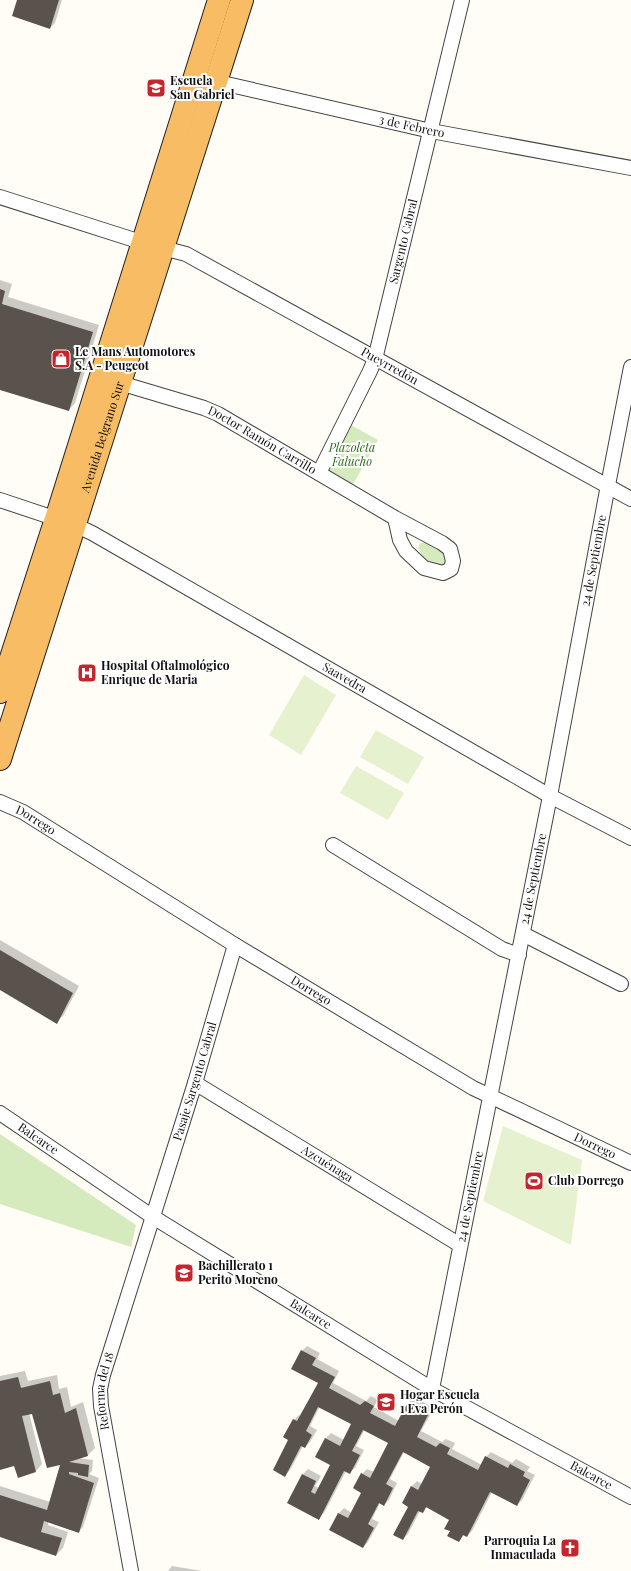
<svg xmlns="http://www.w3.org/2000/svg" width="631" height="1571" viewBox="0 0 631 1571" font-family="'Playfair Display',serif">
  <rect width="100%" height="100%" fill="#fffdf5"/>
  <g fill="#d5ebbd">
    <path d="M351,425L378,440L352,486L325,470Z"/>
    <path d="M429,542C438,548 445,551 446,563L440,567L426,562L418,548L420,543Z"/>
    <path d="M0,1134L136,1225L131,1247L0,1204Z"/>
  </g>
  <g fill="#e6f2cf">
    <path d="M304,675L336,695L301,755L269,735Z"/>
    <path d="M376,730L424,757L408,784L360,757Z"/>
    <path d="M356,766L404,793L388,820L340,793Z"/>
    <path d="M503,1126L582,1160L571,1245L483,1201Z"/>
  </g>
  <g fill="#0003">
    <path d="M18,0H62L55,23L50,28Z"/>
    <path d="M0,280L12,284L8,297L99,325L75,403L69,410L0,389Z"/>
    <path d="M0,940L79,986L63,1016L56,1022L0,989Z"/>
    <path d="M307,1346L320,1353L317,1359L339,1371L333,1383L366,1401L371,1396L378,1400L374,1407L399,1421L409,1402L414,1397L434,1408L421,1431L442,1442L446,1439L455,1443L452,1449L482,1465L486,1457L491,1452L512,1463L516,1459L530,1467L527,1471L535,1475L522,1500L517,1505L492,1492L472,1531L467,1536L464,1535L459,1541L451,1531L450,1519L427,1507L422,1512L420,1511L408,1534L403,1539L409,1506L403,1503L412,1486L417,1481L422,1484L431,1466L404,1452L390,1479L397,1483L389,1500L384,1505L380,1503L372,1519L379,1522L368,1542L363,1547L330,1530L339,1513L344,1508L352,1513L363,1492L362,1474L367,1469L374,1472L390,1442L365,1429L356,1446L364,1450L355,1468L349,1473L346,1471L324,1513L319,1518L303,1474L308,1469L321,1476L315,1486L319,1488L331,1465L316,1457L326,1438L331,1433L344,1440L353,1424L320,1406L310,1426L317,1430L310,1442L305,1447L303,1446L290,1470L285,1476L294,1420L299,1415L301,1416L319,1383L302,1351Z"/>
    <path d="M25,1371L28,1381L57,1375L59,1389L67,1387L71,1407L83,1402L95,1448L88,1455L78,1458L93,1460L92,1471L89,1474L99,1478L83,1527L78,1532L48,1522V1525L68,1532L63,1548L56,1555L0,1536V1486L50,1502L61,1465L32,1413H29L42,1464L36,1471L15,1465L0,1469V1376Z"/>
    <path d="M172,1566L202,1571H168Z"/>
  </g>
  <g fill="#5a524d">
    <path d="M17,0H59L50,29L12,16Z"/>
    <path d="M0,289L5,291L2,304L93,332L69,411L0,390Z"/>
    <path d="M0,950L73,993L57,1024L0,990Z"/>
    <path d="M301,1350L316,1358L312,1365L335,1377L329,1388L360,1405L365,1401L374,1406L370,1413L395,1426L408,1402L429,1413L417,1437L436,1447L440,1443L450,1448L447,1454L478,1470L485,1456L508,1468L510,1464L525,1472L523,1476L530,1480L517,1506L490,1492L467,1537L463,1535L459,1542L447,1536L450,1531L444,1529L449,1520L426,1507L423,1513L418,1511L403,1540L393,1535L408,1507L402,1503L411,1486L418,1490L430,1467L403,1452L386,1484L393,1488L384,1506L379,1503L368,1524L374,1528L363,1548L329,1530L338,1513L348,1518L361,1493L353,1488L361,1473L370,1478L388,1443L363,1430L352,1451L360,1455L350,1474L344,1471L319,1520L287,1503L302,1474L316,1481L311,1492L315,1494L330,1465L315,1457L325,1438L340,1446L351,1424L318,1407L306,1431L312,1435L305,1448L301,1446L285,1477L273,1470L288,1440L283,1437L293,1419L297,1421L318,1383L291,1369Z"/>
    <path d="M18,1377L21,1388L50,1381L53,1395L60,1393L65,1413L76,1408L88,1456L69,1462L89,1465L88,1477L78,1475V1473L69,1472V1474L94,1483L79,1533L44,1521L41,1532L62,1538L56,1556L0,1537V1495L47,1510L60,1465L47,1468L32,1414L22,1416L36,1472L18,1478L14,1466L0,1470V1381Z"/>
  </g>
  <g fill="none" stroke-linecap="round" stroke-linejoin="round">
    <defs>
      <g id="minor">
        <path id="s1" d="M209,80L431,131L631,168"/>
        <path id="s2" d="M0,197L144,243L186,254L631,499"/>
        <path id="s3" d="M120,383L204,408L218,414L395,518L442,543L450,549L453,561L451,569L443,573L424,568L406,551L400,540L395,518"/>
        <path id="s4" d="M319,473L370,371L375,359L462,0"/>
        <path id="s5" d="M0,500L75,525L92,533L550,796L631,838"/>
        <path id="s6" d="M0,802L23,812L235,945L473,1088L631,1163"/>
        <path d="M333,845L502,949L519,955"/>
        <path d="M523,934L621,984"/>
        <path id="s7" d="M195,1083L460,1245"/>
        <path id="s8" d="M0,1113L153,1217L432,1389L631,1497"/>
        <path id="s9" d="M432,1389L550,796L608,485L631,367"/>
        <path id="s10" d="M131,1571L101,1406L100,1389L103,1375L195,1083L235,945"/>
      </g>
      <g id="trunk">
        <path d="M0,692L56,519L219,0"/>
        <path id="s11" d="M0,759L242,0"/>
      </g>
    </defs>
    <use href="#minor" stroke="#444" stroke-width="16"/>
    <use href="#trunk" stroke="#222" stroke-width="24"/>
    <use href="#minor" stroke="#fff" stroke-width="14"/>
    <use href="#trunk" stroke="#f7bc64" stroke-width="22"/>
  </g>
  <defs>
    <symbol id="school-square" viewBox="-11 -11 22 22"><rect x="-9" y="-9" width="18" height="18" rx="4" fill="#c4262e" stroke="#fff"/><path d="M0-5L7-2L0 1L-7-2ZM-4 1L0 2.5L4 1V4Q0 6-4 4Z" fill="#fff"/></symbol>
    <symbol id="shop-square" viewBox="-11 -11 22 22"><rect x="-9" y="-9" width="18" height="18" rx="4" fill="#c4262e" stroke="#fff"/><path d="M-5-2.5h2.3a2.7 3.5 0 0 1 5.4 0H5L5.5 6h-11ZM-1.5-2.5h3a1.5 2.3 0 0 0-3 0Z" fill="#fff"/></symbol>
    <symbol id="hospital-square" viewBox="-11 -11 22 22"><rect x="-9" y="-9" width="18" height="18" rx="4" fill="#c4262e" stroke="#fff"/><path d="M-5-5h3v3.5h4V-5h3V5h-3V1.5h-4V5h-3Z" fill="#fff"/></symbol>
    <symbol id="stadium-square" viewBox="-11 -11 22 22"><rect x="-9" y="-9" width="18" height="18" rx="4" fill="#c4262e" stroke="#fff"/><path d="M0-5a6.5 5 0 1 0 0 10a6.5 5 0 1 0 0-10ZM-3.5-1.8h7v3.6h-7Z" fill="#fff"/></symbol>
    <symbol id="church-square" viewBox="-11 -11 22 22"><rect x="-9" y="-9" width="18" height="18" rx="4" fill="#c4262e" stroke="#fff"/><path d="M-1.2-6h2.4v3.5h3.3v2.4h-3.3V6h-2.4V-.1h-3.3v-2.4h3.3Z" fill="#fff"/></symbol>
  </defs>
  <g fill-rule="evenodd">
    <use href="#school-square" x="145" y="77" width="22" height="22"/>
    <use href="#shop-square" x="50" y="348" width="22" height="22"/>
    <use href="#hospital-square" x="76" y="662" width="22" height="22"/>
    <use href="#stadium-square" x="523" y="1170" width="22" height="22"/>
    <use href="#school-square" x="173" y="1262" width="22" height="22"/>
    <use href="#school-square" x="375" y="1391" width="22" height="22"/>
    <use href="#church-square" x="559" y="1537" width="22" height="22"/>
  </g>
  <g text-anchor="middle" stroke-width="4" stroke-linejoin="round" paint-order="stroke">
    <g font-size="12" font-weight="bold" fill="#111" stroke="#fff" text-anchor="start">
      <text x="170" y="85">Escuela<tspan x="170" dy="14">San Gabriel</tspan></text>
      <text x="75" y="356">Le Mans Automotores<tspan x="75" dy="14">S.A - Peugeot</tspan></text>
      <text x="101" y="670">Hospital Oftalmológico<tspan x="101" dy="14">Enrique de Maria</tspan></text>
      <text x="548" y="1185">Club Dorrego</text>
      <text x="198" y="1270">Bachillerato 1<tspan x="198" dy="14">Perito Moreno</tspan></text>
      <text x="400" y="1399">Hogar Escuela<tspan x="400" dy="14">1 Eva Perón</tspan></text>
      <text x="556" y="1545" text-anchor="end">Parroquia La<tspan x="556" dy="14">Inmaculada</tspan></text>
    </g>
    <g font-size="12" fill="#111" stroke="#fff">
      <text dy="4" stroke="none"><textPath href="#s1" startOffset="208">3 de Febrero</textPath></text>
      <text dy="4" stroke="none"><textPath href="#s4" startOffset="248">Sargento Cabral</textPath></text>
      <text dy="4" stroke="none"><textPath href="#s2" startOffset="427">Pueyrredón</textPath></text>
      <text dy="4" stroke="none"><textPath href="#s11" startOffset="338">Avenida Belgrano Sur</textPath></text>
      <text dy="4" stroke="none"><textPath href="#s3" startOffset="154">Doctor Ramón Carrillo</textPath></text>
      <text dy="4" stroke="none"><textPath href="#s9" startOffset="844">24 de Septiembre</textPath></text>
      <text dy="4" stroke="none"><textPath href="#s5" startOffset="389">Saavedra</textPath></text>
      <text dy="4" stroke="none"><textPath href="#s6" startOffset="40">Dorrego</textPath></text>
      <text dy="4" stroke="none"><textPath href="#s9" startOffset="520">24 de Septiembre</textPath></text>
      <text dy="4" stroke="none"><textPath href="#s6" startOffset="364">Dorrego</textPath></text>
      <text dy="4" stroke="none"><textPath href="#s10" startOffset="507">Pasaje Sargento Cabral</textPath></text>
      <text dy="4" stroke="none"><textPath href="#s8" startOffset="46">Balcarce</textPath></text>
      <text dy="4" stroke="none"><textPath href="#s6" startOffset="688">Dorrego</textPath></text>
      <text dy="4" stroke="none"><textPath href="#s7" startOffset="155">Azcuénaga</textPath></text>
      <text dy="4" stroke="none"><textPath href="#s9" startOffset="196">24 de Septiembre</textPath></text>
      <text dy="4" stroke="none"><textPath href="#s8" startOffset="370">Balcarce</textPath></text>
      <text dy="4" stroke="none"><textPath href="#s10" startOffset="183">Reforma del 18</textPath></text>
      <text dy="4" stroke="none"><textPath href="#s8" startOffset="694">Balcarce</textPath></text>
    </g>
    <g font-size="12" font-style="italic" fill="#2f6b1f" stroke="#fff">
      <text x="352" y="452">Plazoleta<tspan x="352" dy="14">Falucho</tspan></text>
    </g>
  </g>
</svg>
